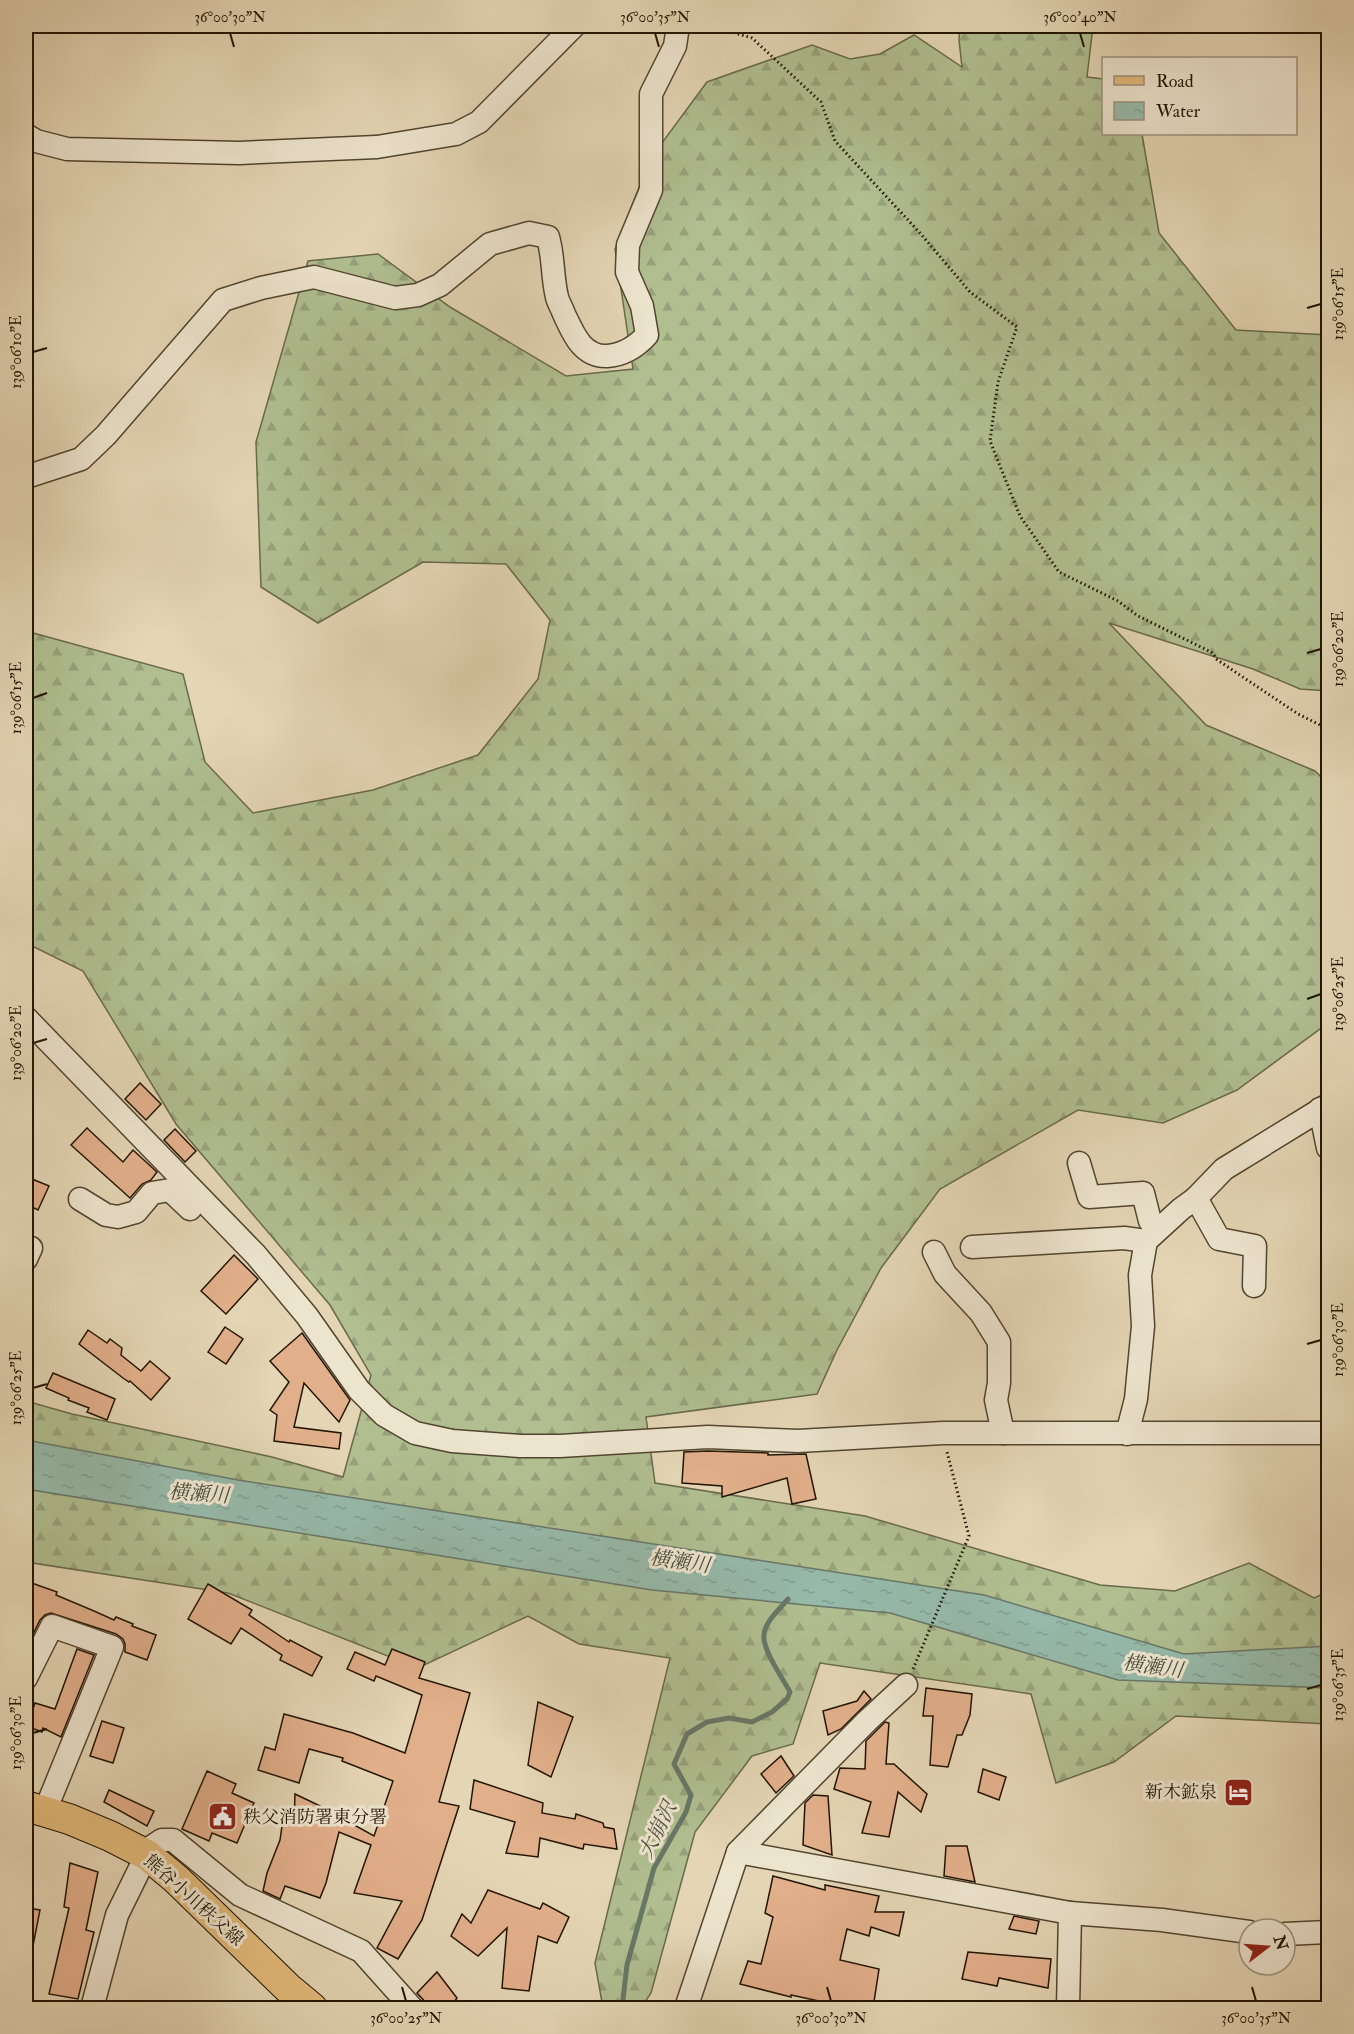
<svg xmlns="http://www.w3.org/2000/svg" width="1354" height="2034" viewBox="0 0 1354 2034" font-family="'IM FELL Double Pica','Noto Serif JP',serif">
  <defs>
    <pattern id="forest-firs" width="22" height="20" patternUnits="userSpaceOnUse" patternTransform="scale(1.5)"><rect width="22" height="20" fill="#b0be90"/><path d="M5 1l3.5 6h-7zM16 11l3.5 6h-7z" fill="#97a27b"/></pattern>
    <pattern id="water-ripples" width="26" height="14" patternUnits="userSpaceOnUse" patternTransform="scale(1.5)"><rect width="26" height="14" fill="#96b9a9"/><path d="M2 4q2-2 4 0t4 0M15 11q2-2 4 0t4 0" fill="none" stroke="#819e90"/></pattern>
  </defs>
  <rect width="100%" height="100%" fill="#e4d5b4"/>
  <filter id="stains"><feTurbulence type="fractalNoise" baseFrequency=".00333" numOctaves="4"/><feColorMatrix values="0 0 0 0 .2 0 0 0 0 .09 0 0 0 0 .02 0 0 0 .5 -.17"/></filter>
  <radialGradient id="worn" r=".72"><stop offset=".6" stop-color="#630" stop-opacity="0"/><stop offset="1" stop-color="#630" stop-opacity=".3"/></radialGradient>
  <path fill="url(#forest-firs)" stroke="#696a4a" stroke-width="1.5" d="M960,26H1093L1087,77L1103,79L1104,134H1142L1159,233L1236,330L1328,335V691L1300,689L1253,669L1109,623L1206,725L1315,771L1328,784V1023L1237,1090L1163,1123L1078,1110L940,1189L881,1268L837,1350L817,1394L646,1417L655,1483L865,1516L1100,1585L1175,1591L1249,1563L1314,1598L1328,1592V1724L1176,1716L1114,1762L1056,1783L1031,1694L820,1663L793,1744L752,1756L695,1832L651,1993L641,2008H603L595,1963L670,1658L579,1644L528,1616L418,1668L228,1593L26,1562V1401L72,1414L272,1457L343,1477L371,1375L330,1305L176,1124L83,971L26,943V631L183,674L205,762L253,813L373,790L478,755L538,679L550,620L506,564L423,562L318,623L261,587L256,442L308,261L378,254L450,307L566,376L633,369L615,249L650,159L707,82L812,45L850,59L880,54L914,35L962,67L959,40Z"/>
  <path fill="url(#water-ripples)" stroke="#687767" stroke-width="1.5" d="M26,1440L238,1480L984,1595L1184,1654L1328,1646V1688L1118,1680L890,1613L652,1590L26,1489Z"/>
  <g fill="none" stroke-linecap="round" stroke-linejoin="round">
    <g stroke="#687767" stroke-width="5">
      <path d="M473,2008L490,2004L497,2008"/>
      <path d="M622,2008L627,1965L654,1868L686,1812L691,1795L674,1764L687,1734L707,1722L729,1718L752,1722L772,1712L787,1699L790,1692C783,1679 762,1649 764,1635C765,1621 780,1609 788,1599"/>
    </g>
  </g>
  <g fill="#e2af8b" stroke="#221503" stroke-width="1.5">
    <path d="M140,1083L161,1104L146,1120L125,1099Z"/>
    <path d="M87,1128L123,1162L133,1150L157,1172L151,1180L142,1184L130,1198L71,1145Z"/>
    <path d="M175,1129L196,1151L185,1162L164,1140Z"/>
    <path d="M32,1179L49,1186L38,1210L26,1204V1193Z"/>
    <path d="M234,1255L258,1279L226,1314L201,1291Z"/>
    <path d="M225,1327L243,1339L226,1364L208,1352Z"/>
    <path d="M88,1330L107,1343L110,1339L122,1348L121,1355L141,1371L150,1361L170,1378L151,1400L130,1381L129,1382L123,1378L79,1344Z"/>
    <path d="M302,1333L350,1400L339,1422L304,1383L294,1427L341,1433L339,1449L274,1441L277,1415L270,1410L289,1382L270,1361Z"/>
    <path d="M53,1373L115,1399L107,1420L87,1412L89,1408L68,1400L69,1398L46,1388Z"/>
    <path d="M708,1451L768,1453V1455L806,1454L816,1499L792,1504L787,1478L722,1497V1486L682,1483L684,1452Z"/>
    <path d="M26,1581L57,1592L56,1595L94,1611L114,1620L116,1617L133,1624L132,1626L156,1635L147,1660L125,1652V1644L123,1639L116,1634L51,1613L45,1615L40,1620L26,1649Z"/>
    <path d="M208,1584L252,1610L249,1615L289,1642L290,1640L322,1657L312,1676L280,1660L282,1655L241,1628L231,1644L188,1619Z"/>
    <path d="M77,1649L94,1655L61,1737L43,1728L42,1732L26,1726V1715L31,1714L35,1703L55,1709Z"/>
    <path d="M392,1649L425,1662L419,1678L470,1693L439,1802L459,1806L422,1920L398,1959L377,1948L402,1901L354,1893L371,1845L339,1832L326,1883L320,1898L285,1886L280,1899L263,1891L267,1873L280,1840L283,1819L294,1822L295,1794L318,1805L374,1836L393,1781L342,1761L343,1758L309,1749L299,1783L258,1770L265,1747L275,1750L284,1714L353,1733L405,1753L422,1695L376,1676L374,1681L347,1669L355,1652L385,1665Z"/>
    <path d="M926,1688L972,1694L970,1715L962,1735H957L948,1767L930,1765L933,1716H923Z"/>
    <path d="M864,1691L871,1699L841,1729L828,1735L823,1711L857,1701Z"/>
    <path d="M538,1702L573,1717L551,1777L528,1765Z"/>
    <path d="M102,1721L124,1728L113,1763L90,1756Z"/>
    <path d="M885,1722L889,1723L886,1764H894L927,1794L921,1812L898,1792L889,1837L862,1833L871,1802L834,1789L840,1768L865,1769L866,1741Z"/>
    <path d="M781,1756L794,1776L776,1793L761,1774Z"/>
    <path d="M983,1769L1006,1777L999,1800L978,1792Z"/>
    <path d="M207,1771L236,1784L232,1793L254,1803L237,1843L212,1833L209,1841L182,1829Z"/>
    <path d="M474,1780L543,1803L542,1813L575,1819L576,1814L603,1823L604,1827L614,1829L617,1849L584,1844L583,1849L540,1838L538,1857L506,1853L515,1822L470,1809Z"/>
    <path d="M109,1790L154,1811L147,1826L104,1802Z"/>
    <path d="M813,1795L828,1796L832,1855L803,1845L805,1803Z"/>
    <path d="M946,1846H967L975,1882L944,1876Z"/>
    <path d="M70,1863L98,1872L86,1930L94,1932L78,1999L49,1994L69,1908L64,1907Z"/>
    <path d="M773,1876L825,1890V1885L879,1896L875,1912H904L899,1936L871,1927L869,1936L847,1929L840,1960L879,1969L873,2008H833V2004L791,1995V1997L740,1984L748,1961L761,1964L773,1917L765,1913Z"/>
    <path d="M488,1890L540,1909L543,1903L569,1917L557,1943L538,1936L529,1991L502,1988L507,1928L478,1956L451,1936L462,1914L471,1923Z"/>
    <path d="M26,1908L40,1910L32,1951H26Z"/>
    <path d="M1014,1916L1039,1921L1036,1934L1009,1929Z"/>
    <path d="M968,1952L1051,1959L1048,1988L999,1978L997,1986L962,1979Z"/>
    <path d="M437,1972L457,1998L450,2008H431L417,1993Z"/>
  </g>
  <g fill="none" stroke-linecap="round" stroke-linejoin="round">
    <defs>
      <g id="minor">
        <path d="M26,135L36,141L67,149L239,153L377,147L456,134L479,122L574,26"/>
        <path d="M26,477L81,459L106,435L223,300L261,288L314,277L395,298L418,295L440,285L490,244L529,233L548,237C554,259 552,277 557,297C558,302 562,308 564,314C573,333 582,357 607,356C623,355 636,347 647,335L642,306L627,272L628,245L651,190V94L675,46L678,26"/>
        <path d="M26,1018L256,1255L307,1316L359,1390L384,1415L415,1433L452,1441L520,1446H560L708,1437L798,1441L943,1433H1328"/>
        <path d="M1320,1109L1328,1148"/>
        <path d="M1079,1163L1089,1197L1143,1193L1150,1221L1157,1230"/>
        <path d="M1196,1198L1219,1239L1255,1246L1254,1286"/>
        <path d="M80,1199L106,1215L118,1217L136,1212L152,1193L170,1190L190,1209"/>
        <path d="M972,1247L1124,1238L1146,1241"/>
        <path d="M934,1252L945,1274L981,1313L999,1342V1383L996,1400L1003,1433"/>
        <path d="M26,1259L31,1248"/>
        <path d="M1127,1434L1136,1399L1143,1326L1140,1275L1146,1241L1181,1209L1196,1198L1224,1169L1328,1105"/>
        <path d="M26,1678L52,1626L112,1647L45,1811"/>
        <path d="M738,1852L1070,1913L1162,1920L1249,1932"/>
        <path d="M1285,1934L1328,1932"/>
        <path d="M92,2008L117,1915L150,1848L162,1840H173L240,1895L361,1951L412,2008"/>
        <path d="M686,2008L738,1852L867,1721L906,1685"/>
        <path d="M1068,2008L1070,1913"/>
      </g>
      <path id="major" d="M26,1806L69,1819L110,1836L147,1855L176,1879L288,1988L312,2008"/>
    </defs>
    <use href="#minor" stroke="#52452f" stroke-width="25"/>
    <use href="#major" stroke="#221503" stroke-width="32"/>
    <g stroke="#221503" stroke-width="3" stroke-dasharray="1.5 3" stroke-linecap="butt">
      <path d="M712,26L752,38L821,102L835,141L920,233L970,292L1017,327L998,382L990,441L1020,516L1059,572L1118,601L1138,616L1213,653L1216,659L1298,714L1328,729"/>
      <path d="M913,1669L969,1536L947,1452"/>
    </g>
    <use href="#minor" stroke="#ede4ce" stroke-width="22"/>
    <use href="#major" stroke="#e2ba7a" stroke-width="30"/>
  </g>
  <path fill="none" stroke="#221503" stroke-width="2" d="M230,33L234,47M655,33L659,47M1080,33L1084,47M1307,308L1321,304M33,352L47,348M1307,653L1321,649M33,698L47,693M1307,999L1321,994M33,1043L47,1039M1307,1344L1321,1340M33,1388L47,1384M1307,1689L1321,1685M33,1733L47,1729M402,1987L406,2001M827,1987L831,2001M1252,1987L1256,2001"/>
  <defs>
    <symbol id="hotel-square" viewBox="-11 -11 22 22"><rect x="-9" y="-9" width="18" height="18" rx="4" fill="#8f2418" stroke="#ede4ce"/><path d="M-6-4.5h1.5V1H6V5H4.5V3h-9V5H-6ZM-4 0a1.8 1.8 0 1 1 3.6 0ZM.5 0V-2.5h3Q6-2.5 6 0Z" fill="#fff"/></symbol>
    <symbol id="civic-square" viewBox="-11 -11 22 22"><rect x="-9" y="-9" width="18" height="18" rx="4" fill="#8f2418" stroke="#ede4ce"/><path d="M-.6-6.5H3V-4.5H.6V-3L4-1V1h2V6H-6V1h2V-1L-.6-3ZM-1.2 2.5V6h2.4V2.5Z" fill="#fff"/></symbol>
  </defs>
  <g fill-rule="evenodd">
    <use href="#hotel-square" x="1222" y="1776" width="33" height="33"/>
    <use href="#civic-square" x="206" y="1800" width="33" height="33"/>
  </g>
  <g text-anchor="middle" stroke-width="6" stroke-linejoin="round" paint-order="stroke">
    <g font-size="18" fill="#221503" stroke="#ede4ce" text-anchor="end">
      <text x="1217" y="1798">新木鉱泉</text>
      <text x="243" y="1823" text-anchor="start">秩父消防署東分署</text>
    </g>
    <g font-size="18" fill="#221503" stroke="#ede4ce">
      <text transform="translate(194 1900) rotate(42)" y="6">熊谷小川秩父線</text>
    </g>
    <g font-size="20" font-style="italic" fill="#4b4e3d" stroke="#ede4ce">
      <text transform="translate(199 1493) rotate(4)" y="7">横瀬川</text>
      <text transform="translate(680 1561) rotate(8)" y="7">横瀬川</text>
      <text transform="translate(1153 1666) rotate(8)" y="7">横瀬川</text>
      <text transform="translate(657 1830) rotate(-64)" y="7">大崩沢</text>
    </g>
  </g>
  <rect width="1354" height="2034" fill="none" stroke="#e4d5b4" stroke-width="66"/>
  <rect x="1102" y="57" width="195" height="78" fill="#ede4ce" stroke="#9c917d" stroke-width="1.5"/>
  <rect x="1114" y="76" width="30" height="9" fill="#e2ba7a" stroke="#9c917d" stroke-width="1.5"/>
  <text x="1156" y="87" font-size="18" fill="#221503">Road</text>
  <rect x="1114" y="102" width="30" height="18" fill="url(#water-ripples)" stroke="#9c917d" stroke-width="1.5"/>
  <text x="1156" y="117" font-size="18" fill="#221503">Water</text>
  <g transform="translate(1267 1947) rotate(73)"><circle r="28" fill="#ede4ce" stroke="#9c917d" stroke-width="1.5"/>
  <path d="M0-4.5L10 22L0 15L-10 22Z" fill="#8f2418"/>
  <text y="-9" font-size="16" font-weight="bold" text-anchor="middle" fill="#221503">N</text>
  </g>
  <rect x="33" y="33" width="1288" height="1968" fill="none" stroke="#221503" stroke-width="2"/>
  <g font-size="15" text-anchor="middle" fill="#221503">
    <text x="230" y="22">36°00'30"N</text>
    <text x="655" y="22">36°00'35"N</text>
    <text x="1080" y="22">36°00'40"N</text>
    <text transform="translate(1338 304) rotate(-90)" y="5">139°06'15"E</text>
    <text transform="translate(16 352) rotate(-90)" y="5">139°06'10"E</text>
    <text transform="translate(1338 649) rotate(-90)" y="5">139°06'20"E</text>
    <text transform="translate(16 698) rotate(-90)" y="5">139°06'15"E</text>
    <text transform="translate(1338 994) rotate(-90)" y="5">139°06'25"E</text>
    <text transform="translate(16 1043) rotate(-90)" y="5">139°06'20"E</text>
    <text transform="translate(1338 1340) rotate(-90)" y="5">139°06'30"E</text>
    <text transform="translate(16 1388) rotate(-90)" y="5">139°06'25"E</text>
    <text transform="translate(1338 1685) rotate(-90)" y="5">139°06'35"E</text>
    <text transform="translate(16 1733) rotate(-90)" y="5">139°06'30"E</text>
    <text x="406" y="2023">36°00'25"N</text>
    <text x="831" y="2023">36°00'30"N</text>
    <text x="1256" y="2023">36°00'35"N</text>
  </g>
  <rect width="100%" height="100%" filter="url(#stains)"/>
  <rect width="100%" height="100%" fill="url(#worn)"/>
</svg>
